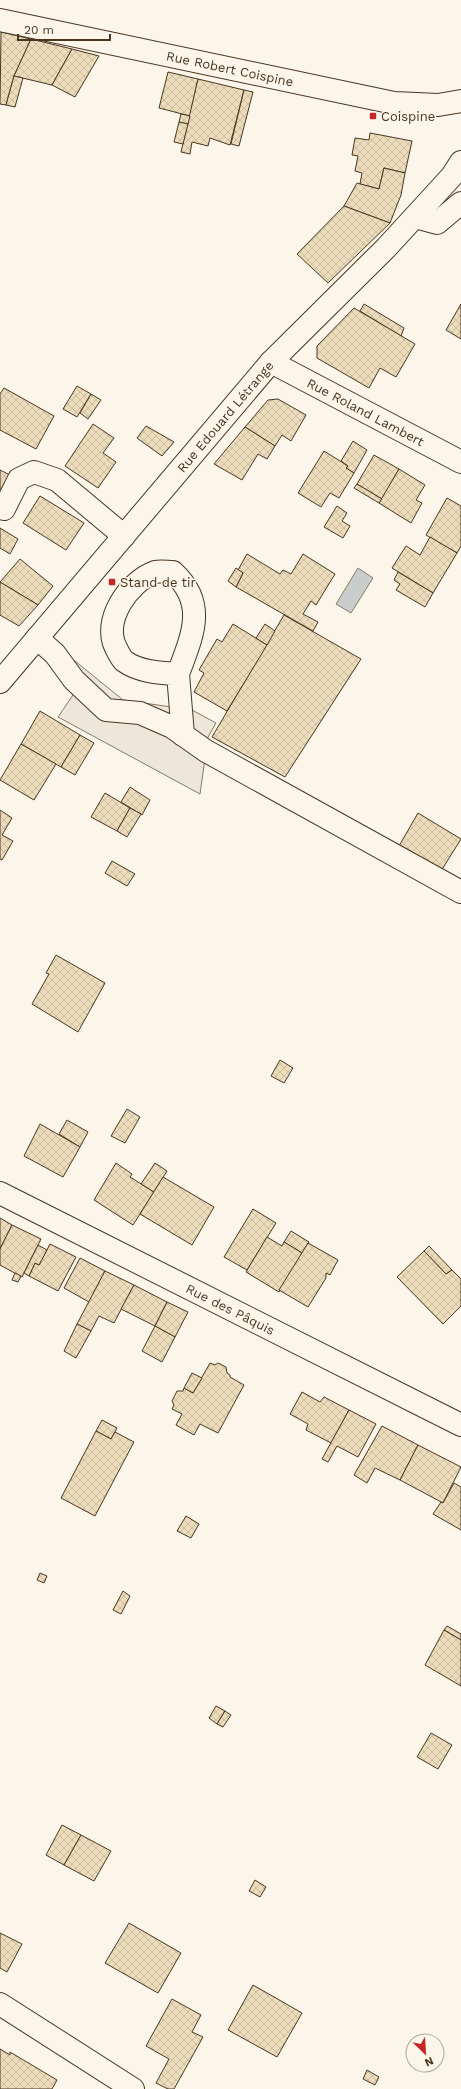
<svg xmlns="http://www.w3.org/2000/svg" width="461" height="2089" viewBox="0 0 461 2089" font-family="'Work Sans',sans-serif">
  <defs>
    <pattern id="building-cross-hatch" width="8" height="8" patternUnits="userSpaceOnUse"><rect width="8" height="8" fill="#ecdcbc"/><path d="M0 0l8 8M0 8l8-8" fill="none" stroke="#ccbda1"/></pattern>
  </defs>
  <rect width="100%" height="100%" fill="#fbf6e9"/>
  <path fill="#ede7d9" stroke="#887966" d="M58,650L75,661L123,700L192,710L216,723L208,737L200,794L58,717L73,695L52,658Z"/>
  <path fill="#c9cecd" stroke="#887966" d="M358,568L373,578L351,613L336,604Z"/>
  <g fill="url(#building-cross-hatch)" stroke="#4a3520">
    <path d="M1,32L31,39L14,76L6,105L0,104Z"/>
    <path d="M31,39L72,49L52,85L14,76Z"/>
    <path d="M72,49L99,56L75,97L52,85Z"/>
    <path d="M168,72L198,79L190,116L159,108Z"/>
    <path d="M14,76L23,78L15,107L6,105Z"/>
    <path d="M198,79L244,90L230,145L210,138L208,146L192,142L190,154L181,152Z"/>
    <path d="M244,90L253,92L239,146L231,144Z"/>
    <path d="M181,114L190,116L188,124L179,122Z"/>
    <path d="M179,122L188,124L183,144L174,142Z"/>
    <path d="M370,133L412,141L405,173L384,168L379,189L360,184L362,173L355,171L358,156L352,155L355,138L369,140Z"/>
    <path d="M384,168L405,173L401,195L390,223L344,206L357,183L379,189Z"/>
    <path d="M344,206L390,223L328,283L297,254Z"/>
    <path d="M364,304L404,328L401,336L360,311Z"/>
    <path d="M461,304V339L446,330Z"/>
    <path d="M354,308L415,344L396,377L380,368L369,388L317,358V346Z"/>
    <path d="M77,386L91,394L77,417L63,409Z"/>
    <path d="M4,388L54,416L36,449L0,430V394Z"/>
    <path d="M91,394L101,400L88,419L80,413Z"/>
    <path d="M278,399L306,415L291,441L282,435L275,446L245,427L268,400Z"/>
    <path d="M93,424L114,438L103,453L116,462L98,488L65,466Z"/>
    <path d="M146,426L174,442L162,456L137,438Z"/>
    <path d="M245,427L275,446L267,459L258,454L242,480L214,464Z"/>
    <path d="M353,441L367,450L354,473L346,468L348,466L341,461Z"/>
    <path d="M324,451L348,466L346,468L354,473L339,498L330,493L321,507L298,493Z"/>
    <path d="M374,455L399,469L382,499L357,484Z"/>
    <path d="M399,469L425,485L416,500L422,503L411,523L379,503Z"/>
    <path d="M0,470L12,476L0,497Z"/>
    <path d="M357,484L382,499L379,503L354,488Z"/>
    <path d="M40,496L84,523L66,550L23,523Z"/>
    <path d="M447,498L461,506V546L457,553L426,535Z"/>
    <path d="M337,506L347,513L342,521L350,526L343,538L324,527Z"/>
    <path d="M0,528L18,539L10,554L0,548Z"/>
    <path d="M430,537L457,553L433,593L392,568L406,546L420,555Z"/>
    <path d="M247,554L280,574L283,570L291,574L303,554L335,574L316,605L311,601L303,614L318,622L313,631L236,587L243,573L238,570Z"/>
    <path d="M20,559L53,586L38,605L0,582Z"/>
    <path d="M236,568L243,573L236,587L228,581Z"/>
    <path d="M398,572L433,593L425,607L396,590L400,584L394,580Z"/>
    <path d="M0,582L38,605L19,626L0,615Z"/>
    <path d="M284,615L361,659L285,777L212,737Z"/>
    <path d="M233,624L267,645L227,711L194,692L204,673L199,670L217,639L222,642Z"/>
    <path d="M265,624L275,631L267,645L256,638Z"/>
    <path d="M40,711L80,735L61,767L21,744Z"/>
    <path d="M80,735L94,743L75,775L61,767Z"/>
    <path d="M21,744L56,764L34,800L0,780Z"/>
    <path d="M130,787L150,800L142,815L121,802Z"/>
    <path d="M105,793L130,808L117,831L91,817Z"/>
    <path d="M130,808L141,814L127,837L117,831Z"/>
    <path d="M0,810L12,818L2,835L13,841L2,860L0,859Z"/>
    <path d="M418,813L461,839L441,871L399,846Z"/>
    <path d="M112,861L135,874L127,886L105,873Z"/>
    <path d="M56,955L105,983L78,1032L32,1004L49,974L46,973Z"/>
    <path d="M280,1060L293,1068L284,1083L271,1076Z"/>
    <path d="M127,1109L140,1117L125,1143L111,1136Z"/>
    <path d="M67,1120L88,1132L80,1147L59,1134Z"/>
    <path d="M40,1124L80,1147L63,1177L24,1156Z"/>
    <path d="M116,1163L132,1174L130,1177L154,1192L133,1225L94,1200Z"/>
    <path d="M155,1163L167,1171L154,1192L141,1184Z"/>
    <path d="M163,1177L214,1207L192,1245L140,1214Z"/>
    <path d="M253,1209L276,1223L247,1270L224,1257Z"/>
    <path d="M0,1218L12,1225L0,1249Z"/>
    <path d="M12,1225L41,1239L22,1277L0,1265V1249Z"/>
    <path d="M291,1231L309,1242L302,1253L284,1242Z"/>
    <path d="M267,1237L282,1246L284,1242L302,1253L279,1292L246,1272Z"/>
    <path d="M308,1243L338,1260L330,1275L326,1273V1278L308,1307L279,1290Z"/>
    <path d="M50,1244L76,1257L58,1291L29,1276L35,1263L39,1265Z"/>
    <path d="M38,1245L47,1250L39,1265L35,1263L29,1276L24,1273Z"/>
    <path d="M429,1246L452,1270L446,1274L424,1251Z"/>
    <path d="M424,1251L446,1274L452,1270L461,1279V1306L443,1324L397,1277Z"/>
    <path d="M80,1258L105,1271L89,1302L64,1288Z"/>
    <path d="M105,1271L134,1285L114,1323L99,1316L91,1331L77,1324Z"/>
    <path d="M15,1273L21,1276L18,1282L12,1280Z"/>
    <path d="M134,1285L167,1302L155,1326L121,1309Z"/>
    <path d="M167,1302L188,1312L175,1337L155,1326Z"/>
    <path d="M77,1324L91,1331L76,1358L64,1351Z"/>
    <path d="M155,1326L175,1337L162,1362L142,1351Z"/>
    <path d="M210,1363L215,1365L218,1363L226,1367L227,1373L230,1375V1377L244,1385L218,1433L200,1424L194,1435L176,1425L182,1414L172,1409L174,1405L172,1401L177,1391H183L184,1388L193,1393Z"/>
    <path d="M192,1373L202,1378L193,1393L184,1388Z"/>
    <path d="M302,1392L320,1402L324,1397L349,1410L331,1443L306,1430L308,1424L290,1414Z"/>
    <path d="M349,1410L376,1424L358,1457L337,1446L328,1462L322,1459Z"/>
    <path d="M102,1420L117,1428L111,1439L96,1431Z"/>
    <path d="M382,1426L418,1445L400,1480L375,1468L367,1483L354,1475Z"/>
    <path d="M96,1431L111,1439L115,1432L134,1442L95,1516L61,1498Z"/>
    <path d="M418,1445L461,1467L443,1503L400,1480Z"/>
    <path d="M454,1483L461,1487V1530L433,1514L441,1502L443,1503Z"/>
    <path d="M186,1516L199,1524L191,1538L177,1531Z"/>
    <path d="M40,1573L47,1576L44,1583L37,1580Z"/>
    <path d="M123,1591L130,1596L121,1614L113,1610Z"/>
    <path d="M447,1626L461,1634V1640L444,1630Z"/>
    <path d="M444,1630L461,1640V1686L425,1665Z"/>
    <path d="M216,1706L225,1711L217,1724L209,1718Z"/>
    <path d="M225,1711L231,1715L223,1727L217,1724Z"/>
    <path d="M431,1733L452,1745L438,1769L417,1757Z"/>
    <path d="M62,1825L81,1835L64,1865L46,1855Z"/>
    <path d="M81,1835L111,1851L94,1881L64,1865Z"/>
    <path d="M255,1880L266,1887L260,1897L249,1891Z"/>
    <path d="M129,1923L181,1953L158,1993L105,1963Z"/>
    <path d="M0,1933L22,1944L7,1972L0,1968Z"/>
    <path d="M253,1985L302,2013L277,2057L228,2030Z"/>
    <path d="M172,1999L201,2015L192,2032L203,2037L174,2089H168L156,2083L169,2059L146,2046Z"/>
    <path d="M0,2049L10,2055V2052L57,2080L52,2089H0Z"/>
    <path d="M367,2070L379,2077L375,2085L363,2079Z"/>
  </g>
  <g fill="none" stroke-linecap="round" stroke-linejoin="round">
    <defs>
      <g id="minor">
        <path id="s1" d="M0,20L394,103L438,105L461,101"/>
        <path d="M415,217L437,223L461,203"/>
        <path id="s2" d="M271,362L461,462"/>
        <path d="M4,509L19,479L34,472L57,480L124,536"/>
        <path d="M37,638L55,654L74,680L106,710L140,713L172,727L206,751L461,892"/>
        <path d="M178,674C192,636 208,604 173,572C168,572 160,571 155,572C128,582 102,621 116,648C118,652 121,658 124,661C139,672 161,673 178,674L183,735"/>
        <path id="s3" d="M0,682L271,362L386,248L452,176L461,162"/>
        <path id="s4" d="M0,1193L461,1425"/>
        <path d="M0,2004L133,2089"/>
      </g>
    </defs>
    <use href="#minor" stroke="#4a3520" stroke-width="24"/>
    <use href="#minor" stroke="#fbf6e9" stroke-width="22"/>
  </g>
  <g fill="#c62828" stroke="#fbf6e9" stroke-width="1.5">
    <rect x="369" y="112" width="8" height="8" rx="2"/>
    <rect x="108" y="578" width="8" height="8" rx="2"/>
  </g>
  <g text-anchor="middle" stroke-width="3" stroke-linejoin="round" paint-order="stroke">
    <g font-size="13" fill="#4a3520" stroke="#fbf6e9">
      <text dy="5" stroke="none"><textPath href="#s1" startOffset="235">Rue Robert Coispine</textPath></text>
      <text dy="5" stroke="none"><textPath href="#s2" startOffset="107">Rue Roland Lambert</textPath></text>
      <text dy="5" stroke="none"><textPath href="#s3" startOffset="348">Rue Edouard Létrange</textPath></text>
      <text dy="5" stroke="none"><textPath href="#s4" startOffset="258">Rue des Pâquis</textPath></text>
    </g>
    <g font-size="13" fill="#4a3520" stroke="#fbf6e9" text-anchor="start">
      <text x="381" y="121">Coispine</text>
      <text x="120" y="587">Stand de tir</text>
    </g>
  </g>
  <g transform="translate(425 2053) rotate(155)"><circle r="19" fill="#fbf6e9" stroke="#b4a999"/>
  <path d="M0-3L7 15L0 10L-7 15Z" fill="#c62828"/>
  <text y="-6" font-size="11" font-weight="bold" text-anchor="middle" fill="#4a3520">N</text>
  </g>
  <path d="M18 34v6h92v-6" fill="none" stroke="#4a3520" stroke-width="2"/>
  <text x="24" y="34" font-size="12" fill="#4a3520" stroke="#fbf6e9" stroke-width="3" paint-order="stroke">20 m</text>
</svg>
